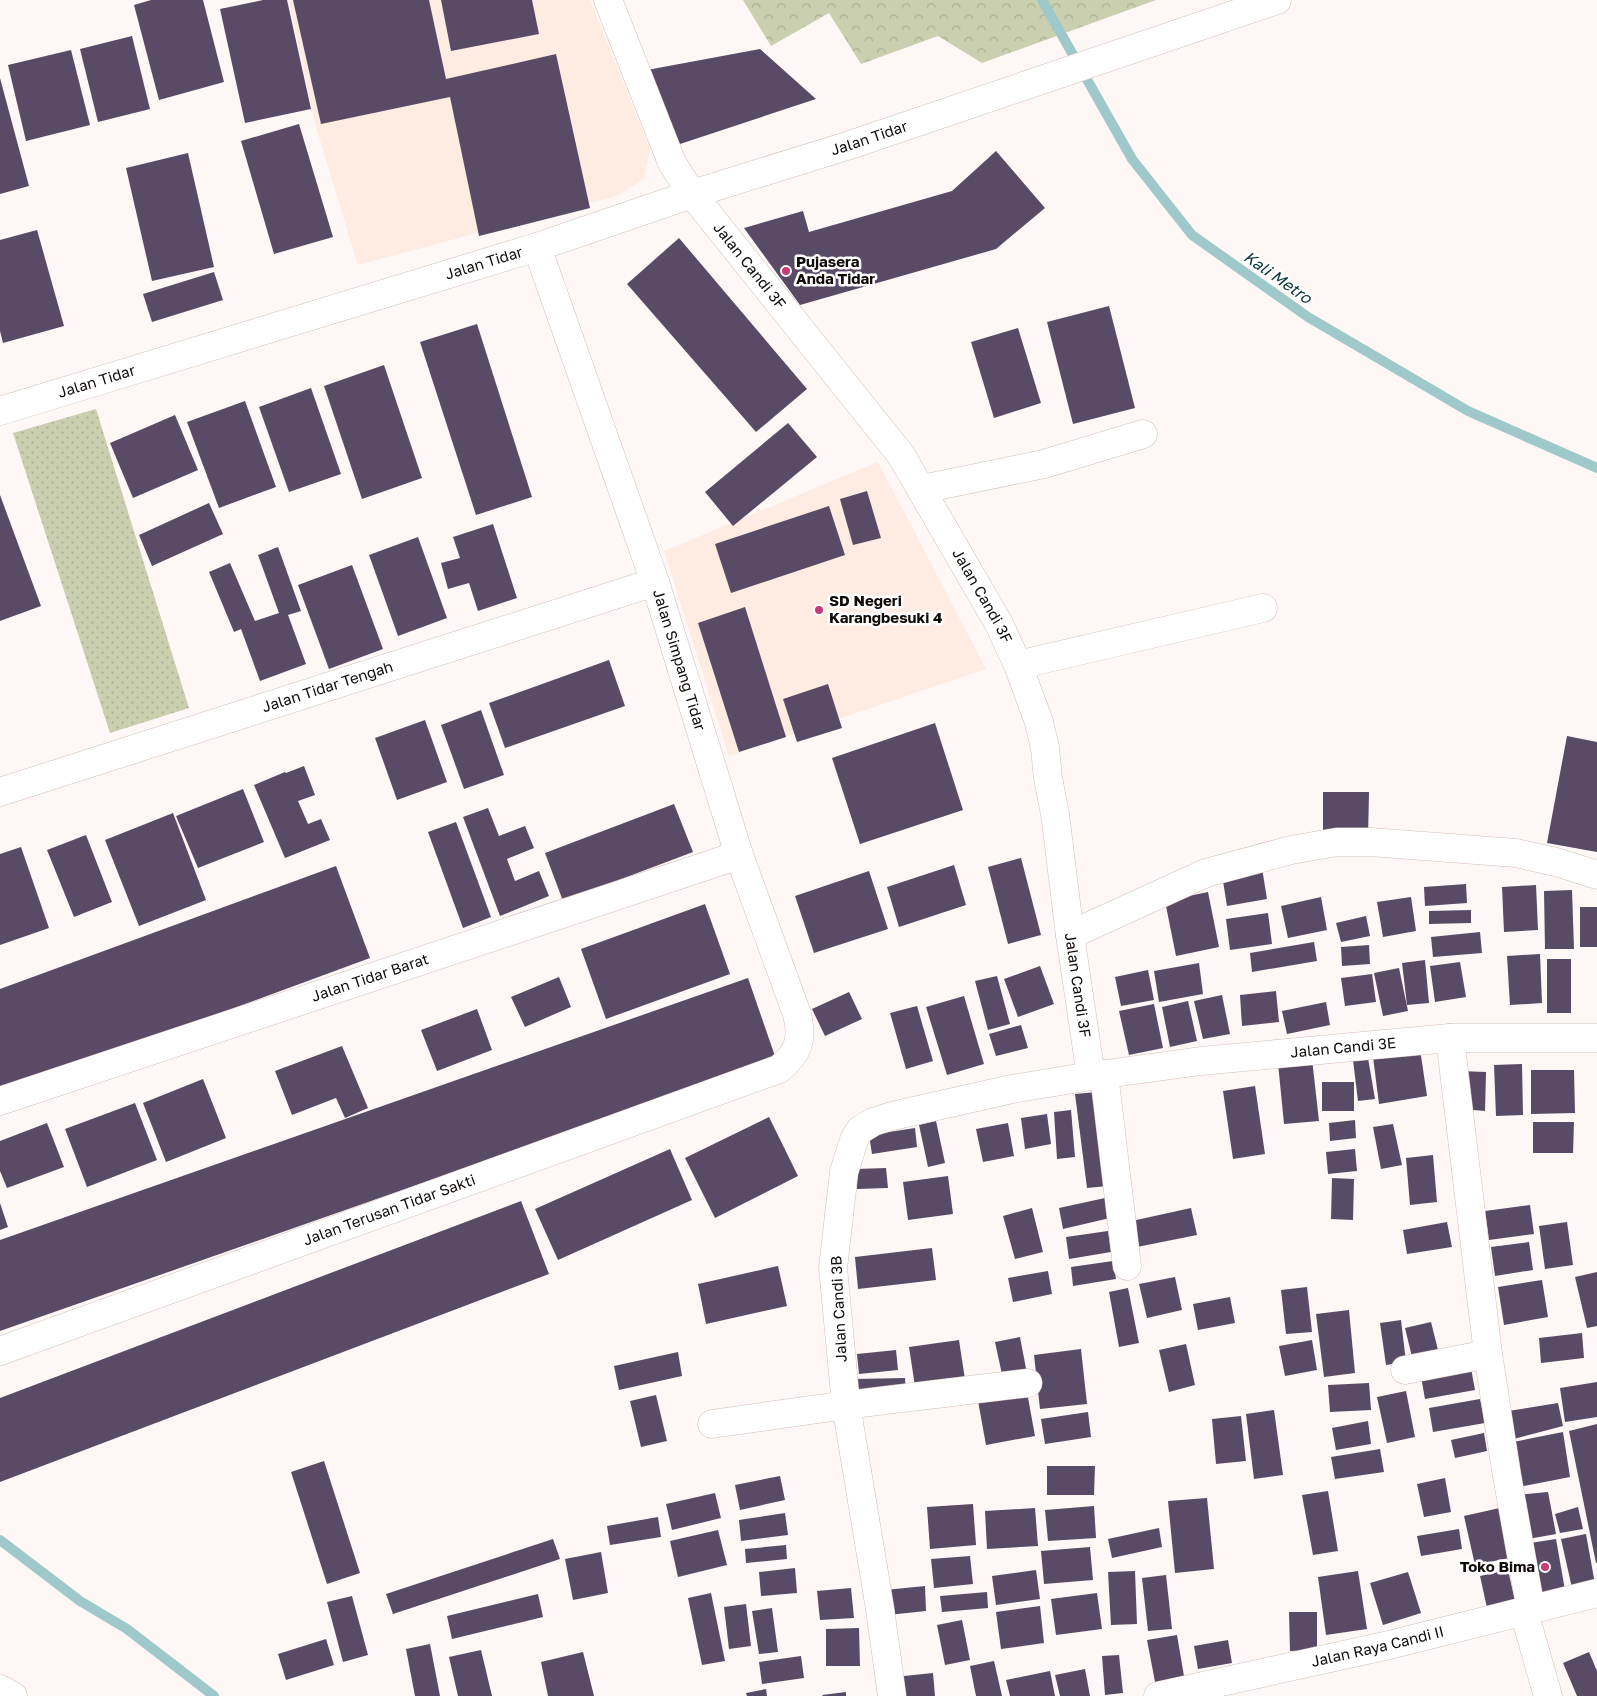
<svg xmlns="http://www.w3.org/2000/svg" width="1597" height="1696" viewBox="0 0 1597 1696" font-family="'Golos Text',sans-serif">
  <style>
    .education { fill: #feebe2 }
    .grass { fill: url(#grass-dots) }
    .forest { fill: url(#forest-crowns) }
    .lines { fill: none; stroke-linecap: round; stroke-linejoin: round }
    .stream { stroke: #9fc8ca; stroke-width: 10 }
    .building { fill: #594b65 }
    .minor-casing { stroke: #d1bfb9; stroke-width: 29 }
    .major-casing { stroke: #d1bfb9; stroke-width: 29 }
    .minor { stroke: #fff; stroke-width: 28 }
    .major { stroke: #fff; stroke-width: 28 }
    .poi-dot { fill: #c53c78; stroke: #fff; stroke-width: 2 }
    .labels { text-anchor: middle; stroke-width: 5; stroke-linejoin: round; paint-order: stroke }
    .street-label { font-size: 15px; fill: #100a08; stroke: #fff }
    .poi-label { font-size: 15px; font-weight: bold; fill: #100a08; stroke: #fff; text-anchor: start }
    .water-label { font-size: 16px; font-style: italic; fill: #0d3639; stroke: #fff }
  </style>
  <defs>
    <pattern id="grass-dots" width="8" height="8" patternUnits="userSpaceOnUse" patternTransform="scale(1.25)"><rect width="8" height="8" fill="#cacfb0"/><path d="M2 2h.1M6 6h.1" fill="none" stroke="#acb096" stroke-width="1.8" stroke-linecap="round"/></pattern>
    <pattern id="forest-crowns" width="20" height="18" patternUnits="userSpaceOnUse" patternTransform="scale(1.25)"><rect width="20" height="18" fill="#cacfb0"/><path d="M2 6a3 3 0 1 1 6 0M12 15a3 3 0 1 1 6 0" fill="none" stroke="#acb096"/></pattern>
  </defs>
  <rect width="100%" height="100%" fill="#fff7f5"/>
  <g class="education">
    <path d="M289 0H590L650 149 644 179 616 196 358 265 316 127Z"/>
    <path d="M878 462 986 669 729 756 664 551Z"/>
  </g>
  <path class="grass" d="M96 409 189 708 110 733 13 433Z"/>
  <path class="forest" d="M743 0H1156L982 63 938 36 861 64 829 13 771 46Z"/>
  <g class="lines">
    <g class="stream">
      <path d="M1042 0 1132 159 1192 235 1308 317 1468 411 1597 468"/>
      <path d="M0 1540 80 1601 127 1629 214 1696"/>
    </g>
  </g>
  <g class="building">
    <path d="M151 0H203L224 82 159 100 134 5Z"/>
    <path d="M263 0H287L311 109 245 123 220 9Z"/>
    <path d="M293 0H429L446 79 556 54 590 208 479 236 450 97 321 124Z"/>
    <path d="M441 0H532L539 34 451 51Z"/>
    <path d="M132 36 150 109 98 122 80 49Z"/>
    <path d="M760 49 816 99 677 145 647 70Z"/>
    <path d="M71 50 90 125 26 141 8 65Z"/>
    <path d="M0 78 29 186 0 194Z"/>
    <path d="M299 124 333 237 274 254 241 141Z"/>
    <path d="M996 151 1045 208 996 249 800 305 744 228 803 211 809 232 952 191Z"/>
    <path d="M188 153 214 267 152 281 126 168Z"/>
    <path d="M37 230 64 326 3 343 0 331V240Z"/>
    <path d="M679 238 807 389 756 432 627 284Z"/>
    <path d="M214 272 223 300 152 322 143 294Z"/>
    <path d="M1109 306 1135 408 1073 424 1047 322Z"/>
    <path d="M477 324 532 497 476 515 420 342Z"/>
    <path d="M1018 328 1041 403 994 418 971 342Z"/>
    <path d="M384 365 422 478 362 499 324 386Z"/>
    <path d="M311 388 341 474 289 492 259 407Z"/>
    <path d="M245 401 276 487 219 508 187 422Z"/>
    <path d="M175 415 198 470 133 498 110 443Z"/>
    <path d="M788 423 817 457 733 526 705 492Z"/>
    <path d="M867 491 881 538 853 545 840 499Z"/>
    <path d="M0 495 41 606 0 621Z"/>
    <path d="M209 503 223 534 152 566 139 535Z"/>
    <path d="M829 506 845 555 731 593 715 544Z"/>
    <path d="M493 524 517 598 478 611 469 583 448 589 441 563 460 558 453 537Z"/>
    <path d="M418 537 447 618 398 636 369 555Z"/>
    <path d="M278 547 301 611 288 615 306 664 260 681 241 629 234 632 209 572 230 563 255 621 279 613 258 555Z"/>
    <path d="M352 565 383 649 329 669 298 585Z"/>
    <path d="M745 607 786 737 739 752 698 623Z"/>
    <path d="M609 660 625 706 505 748 489 703Z"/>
    <path d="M828 684 842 728 797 742 783 699Z"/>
    <path d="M481 710 504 775 464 789 441 725Z"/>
    <path d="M425 720 447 782 397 800 375 738Z"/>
    <path d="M935 723 963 810 860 844 832 758Z"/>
    <path d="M1567 736 1597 742V852L1547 843Z"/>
    <path d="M304 766 315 795 298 801 308 824 321 819 330 840 285 858 254 785 285 772 286 773Z"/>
    <path d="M243 789 264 842 198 868 176 816Z"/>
    <path d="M1323 792H1369L1368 839 1323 840Z"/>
    <path d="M674 804 693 852 563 901 545 853Z"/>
    <path d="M488 808 499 836 525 826 534 848 507 859 515 881 539 871 549 896 500 916 463 817Z"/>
    <path d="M173 813 206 900 139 926 105 840Z"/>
    <path d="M456 822 491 917 463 928 428 832Z"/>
    <path d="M86 835 112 902 74 917 47 850Z"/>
    <path d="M21 847 49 928 0 945V854Z"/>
    <path d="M1021 858 1041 935 1008 944 988 867Z"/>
    <path d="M954 865 966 905 899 927 887 887Z"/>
    <path d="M336 866 370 958 0 1094V989Z"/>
    <path d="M1262 868 1267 899 1227 906 1222 875Z"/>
    <path d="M869 871 888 929 814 953 795 896Z"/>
    <path d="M1466 884 1467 903 1425 906 1424 887Z"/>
    <path d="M1536 885 1538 930 1504 932 1502 887Z"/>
    <path d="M1572 890 1574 949H1545L1544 891Z"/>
    <path d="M1208 892 1219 947 1176 956 1165 901Z"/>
    <path d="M1321 897 1327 930 1288 938 1281 906Z"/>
    <path d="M1411 897 1416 931 1383 937 1377 902Z"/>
    <path d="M705 904 730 974 606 1019 581 949Z"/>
    <rect x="1580" y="907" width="17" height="40"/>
    <path d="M1471 910V923L1429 924V911Z"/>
    <path d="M1268 913 1272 944 1230 950 1226 919Z"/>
    <path d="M1366 916 1370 936 1341 942 1336 923Z"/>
    <path d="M1480 932 1482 953 1433 957 1431 937Z"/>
    <path d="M1314 942 1317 961 1252 972 1250 953Z"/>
    <path d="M1369 945 1370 964 1342 966 1341 947Z"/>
    <path d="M1540 954 1542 1003 1510 1005 1507 956Z"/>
    <rect x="1547" y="959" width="24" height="54"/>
    <path d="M1425 960 1429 1003 1407 1005 1402 963Z"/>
    <path d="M1460 962 1466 997 1435 1002 1430 966Z"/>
    <path d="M1199 963 1203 994 1159 1002 1154 971Z"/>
    <path d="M1040 966 1054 1004 1018 1017 1004 979Z"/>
    <path d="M1399 968 1408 1011 1383 1016 1374 973Z"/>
    <path d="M1148 970 1154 1000 1121 1006 1115 977Z"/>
    <path d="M1372 974 1376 1002 1345 1006 1341 978Z"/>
    <path d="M997 976 1010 1024 988 1030 975 981Z"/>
    <path d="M559 977 571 1007 525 1027 511 997Z"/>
    <path d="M748 978 776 1059 0 1331V1240Z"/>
    <path d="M1276 991 1279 1022 1242 1026 1240 995Z"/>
    <path d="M849 992 862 1019 825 1036 812 1009Z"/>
    <path d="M1222 995 1230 1034 1203 1039 1194 1001Z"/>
    <path d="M964 996 984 1064 947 1075 926 1007Z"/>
    <path d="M1188 1001 1197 1041 1170 1047 1162 1007Z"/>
    <path d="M1326 1002 1330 1025 1287 1034 1282 1011Z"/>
    <path d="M1154 1004 1163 1048 1129 1055 1119 1011Z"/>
    <path d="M917 1006 933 1061 906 1069 890 1013Z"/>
    <path d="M477 1009 492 1050 437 1071 421 1030Z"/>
    <path d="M1021 1025 1028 1048 996 1056 989 1034Z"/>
    <path d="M342 1046 368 1108 345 1118 336 1098 292 1115 275 1071Z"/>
    <path d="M1420 1049 1427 1096 1379 1104 1373 1057Z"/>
    <path d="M1368 1058 1375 1099 1358 1101 1353 1060Z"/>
    <path d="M1312 1059 1319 1121 1284 1124 1278 1063Z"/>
    <path d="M1522 1064 1523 1115 1496 1116 1494 1065Z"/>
    <path d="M1531 1070H1574L1575 1113 1531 1114Z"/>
    <path d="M1460 1071 1486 1072 1485 1111 1461 1109Z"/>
    <path d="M203 1079 226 1138 166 1162 143 1103Z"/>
    <rect x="1322" y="1082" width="32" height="29"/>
    <path d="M1255 1086 1265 1154 1233 1159 1223 1091Z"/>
    <path d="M1097 1092 1108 1186 1087 1188 1075 1094Z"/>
    <path d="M135 1103 157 1160 87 1187 65 1129Z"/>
    <path d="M1071 1110 1075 1157 1057 1159 1054 1112Z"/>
    <path d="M1047 1114 1051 1144 1025 1149 1021 1118Z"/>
    <path d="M769 1117 798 1176 715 1218 685 1158Z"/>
    <path d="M1355 1120 1356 1138 1330 1141 1329 1123Z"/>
    <path d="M936 1121 945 1163 928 1167 919 1125Z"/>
    <path d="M1533 1122H1574L1573 1153H1533Z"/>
    <path d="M47 1123 64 1167 7 1188 0 1171V1141Z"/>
    <path d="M1008 1123 1014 1156 983 1162 976 1129Z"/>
    <path d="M1393 1124 1402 1165 1381 1169 1373 1127Z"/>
    <path d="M915 1128 917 1147 872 1154 869 1135Z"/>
    <path d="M670 1149 692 1200 558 1260 535 1209Z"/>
    <path d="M1355 1149 1357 1171 1328 1174 1326 1152Z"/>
    <path d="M1433 1155 1437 1202 1410 1205 1406 1158Z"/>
    <path d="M886 1168 888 1188 857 1189 856 1169Z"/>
    <path d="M948 1176 953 1214 908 1220 903 1182Z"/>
    <path d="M1332 1178 1354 1179 1353 1220 1331 1219Z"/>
    <path d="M1105 1198 1110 1218 1063 1229 1059 1208Z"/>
    <path d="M521 1201 549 1274 0 1482V1398Z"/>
    <path d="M0 1203 8 1227 0 1230Z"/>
    <path d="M1530 1205 1534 1234 1489 1240 1485 1211Z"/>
    <path d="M1032 1208 1043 1252 1015 1259 1003 1216Z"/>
    <path d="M1191 1208 1197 1235 1132 1248 1127 1222Z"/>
    <path d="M1447 1222 1452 1247 1407 1254 1403 1230Z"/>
    <path d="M1567 1222 1573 1265 1545 1269 1539 1226Z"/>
    <path d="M1108 1231 1111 1252 1069 1259 1066 1237Z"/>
    <path d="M1529 1242 1533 1270 1495 1276 1491 1247Z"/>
    <path d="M932 1248 936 1280 858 1289 855 1257Z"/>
    <path d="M1113 1261 1116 1279 1073 1286 1071 1267Z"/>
    <path d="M778 1266 787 1306 706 1324 698 1284Z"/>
    <path d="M1048 1271 1052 1294 1013 1302 1008 1278Z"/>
    <path d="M1597 1272V1326L1587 1328 1575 1277Z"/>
    <path d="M1175 1277 1182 1310 1147 1318 1139 1284Z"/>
    <path d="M1542 1280 1548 1317 1504 1325 1498 1287Z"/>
    <path d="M1307 1287 1312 1332 1286 1334 1281 1290Z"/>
    <path d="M1128 1288 1139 1343 1119 1347 1109 1292Z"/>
    <path d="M1230 1297 1235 1323 1198 1330 1193 1304Z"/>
    <path d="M1349 1310 1355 1373 1324 1377 1316 1314Z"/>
    <path d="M1401 1320 1406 1362 1386 1365 1380 1323Z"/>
    <path d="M1431 1322 1440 1358 1414 1365 1405 1328Z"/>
    <path d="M1582 1333 1584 1358 1541 1363 1539 1338Z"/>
    <path d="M1020 1337 1027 1374 1003 1379 995 1342Z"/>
    <path d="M959 1340 966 1386 916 1393 909 1347Z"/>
    <path d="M1312 1340 1317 1370 1285 1376 1279 1346Z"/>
    <path d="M1186 1344 1195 1385 1169 1392 1159 1350Z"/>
    <path d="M1081 1349 1087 1404 1040 1409 1034 1355Z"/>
    <path d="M896 1350 898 1370 859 1374 857 1354Z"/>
    <path d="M678 1352 682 1376 619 1390 614 1366Z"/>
    <path d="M1470 1363 1475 1390 1425 1399 1420 1371Z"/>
    <path d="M905 1378 906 1396 855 1401 854 1379Z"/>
    <path d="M1597 1382V1417L1565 1422 1560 1388Z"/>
    <path d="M1369 1383 1371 1410 1330 1412 1328 1385Z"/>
    <path d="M1406 1391 1415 1437 1387 1443 1377 1397Z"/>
    <path d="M1027 1392 1035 1436 986 1445 978 1401Z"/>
    <path d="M656 1395 667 1441 641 1447 630 1401Z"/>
    <path d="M1480 1399 1485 1423 1433 1432 1429 1408Z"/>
    <path d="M1558 1403 1563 1426 1510 1440 1502 1412Z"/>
    <path d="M1274 1410 1283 1475 1254 1479 1246 1414Z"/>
    <path d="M1088 1412 1091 1437 1045 1444 1041 1419Z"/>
    <path d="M1241 1416 1246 1461 1216 1464 1212 1419Z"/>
    <path d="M1368 1421 1371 1444 1336 1450 1332 1428Z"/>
    <path d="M1597 1424V1563H1596L1569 1431Z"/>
    <path d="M1563 1432 1570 1477 1513 1488 1508 1443Z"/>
    <path d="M1484 1433 1487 1451 1455 1458 1451 1440Z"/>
    <path d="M1380 1449 1384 1472 1335 1479 1331 1457Z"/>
    <path d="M324 1461 360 1573 327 1584 291 1472Z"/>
    <path d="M1047 1466H1095L1094 1495H1047Z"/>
    <path d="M780 1476 785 1500 740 1510 735 1485Z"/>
    <path d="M1445 1478 1451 1512 1424 1517 1417 1484Z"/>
    <path d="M1328 1491 1338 1551 1313 1555 1302 1495Z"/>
    <path d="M1548 1492 1556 1534 1522 1540 1515 1495Z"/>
    <path d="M715 1493 721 1518 672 1530 666 1504Z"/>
    <path d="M1207 1498 1214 1569 1175 1573 1168 1501Z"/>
    <path d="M973 1504 976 1545 930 1549 927 1507Z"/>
    <path d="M1094 1506 1096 1538 1048 1541 1045 1510Z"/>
    <path d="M1504 1507 1514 1557 1475 1565 1464 1516Z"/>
    <path d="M1578 1507 1583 1529 1560 1533 1555 1514Z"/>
    <path d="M1035 1508 1038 1546 987 1549 985 1511Z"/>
    <path d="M785 1513 788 1535 741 1541 739 1520Z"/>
    <path d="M658 1517 661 1537 610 1545 607 1526Z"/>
    <path d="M1159 1528 1162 1547 1112 1558 1108 1539Z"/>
    <path d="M1459 1529 1462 1549 1421 1556 1417 1536Z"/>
    <path d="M718 1530 727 1565 678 1577 670 1541Z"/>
    <path d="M1586 1534 1595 1584 1572 1588 1561 1539Z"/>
    <path d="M553 1539 560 1559 393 1614 386 1594Z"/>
    <path d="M1556 1539 1565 1590 1534 1597 1524 1544Z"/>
    <path d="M786 1545 787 1559 746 1563 745 1549Z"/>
    <path d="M1090 1547 1093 1580 1044 1584 1041 1551Z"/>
    <path d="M601 1552 608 1593 573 1600 565 1559Z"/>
    <path d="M970 1556 973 1584 934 1588 931 1559Z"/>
    <path d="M795 1568 797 1593 761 1596 759 1572Z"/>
    <path d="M1036 1570 1040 1599 996 1605 992 1576Z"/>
    <path d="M1508 1570 1517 1610 1489 1617 1480 1576Z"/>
    <path d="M1135 1571 1137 1624 1111 1625 1108 1572Z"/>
    <path d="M1358 1571 1367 1629 1326 1635 1318 1577Z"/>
    <path d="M1408 1572 1421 1613 1383 1625 1370 1583Z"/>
    <path d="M1166 1575 1172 1629 1148 1631 1142 1578Z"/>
    <path d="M925 1586 926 1611 888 1615 885 1590Z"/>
    <path d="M851 1588 854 1618 820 1620 817 1591Z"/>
    <path d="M987 1592 988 1608 942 1612 940 1596Z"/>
    <path d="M711 1593 725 1661 702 1665 688 1598Z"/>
    <path d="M1097 1593 1102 1629 1056 1635 1051 1599Z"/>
    <path d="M538 1594 543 1617 452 1639 447 1616Z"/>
    <path d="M352 1596 368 1655 343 1662 327 1602Z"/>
    <path d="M746 1604 751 1646 729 1649 724 1607Z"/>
    <path d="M1040 1606 1044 1643 1001 1649 996 1612Z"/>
    <path d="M772 1608 778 1652 759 1654 752 1611Z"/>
    <path d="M1289 1612H1317V1650L1290 1651Z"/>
    <path d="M962 1620 970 1660 945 1665 937 1625Z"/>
    <path d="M859 1628 860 1666H826V1629Z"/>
    <path d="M1177 1635 1185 1682 1156 1687 1147 1640Z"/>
    <path d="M326 1639 334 1665 286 1680 278 1654Z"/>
    <path d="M1228 1640 1232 1663 1198 1669 1194 1646Z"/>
    <path d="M430 1644 440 1696H415L406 1649Z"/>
    <path d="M481 1650 492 1696H458L449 1657Z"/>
    <path d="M583 1652 594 1696H548L541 1662Z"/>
    <path d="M1589 1652 1597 1671V1696H1577L1563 1663Z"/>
    <path d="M1119 1655 1123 1693 1105 1695 1102 1656Z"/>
    <path d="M801 1656 804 1678 762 1684 759 1662Z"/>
    <path d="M994 1661 1002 1696H976L970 1666Z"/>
    <path d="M1085 1669 1090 1696H1060L1055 1675Z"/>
    <path d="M1050 1671 1055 1696H1010L1006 1680Z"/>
    <path d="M933 1673 935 1696H896L894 1677Z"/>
    <path d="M766 1689 767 1696H747L746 1693Z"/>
    <path d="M846 1692V1696H823L822 1695Z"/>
  </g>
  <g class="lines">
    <g class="minor-casing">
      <g id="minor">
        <path id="s1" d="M608 0 672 163 692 194 901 455 999 624 1018 665 1039 722 1045 748 1048 778 1055 814 1070 935 1091 1076"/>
        <path d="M922 489 1044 464 1143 434"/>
        <path d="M1018 665 1263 608"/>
        <path id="s2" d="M0 792 655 582"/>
        <path d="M1070 935 1206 873 1291 850 1337 842H1370L1516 853 1556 862 1597 875"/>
        <path d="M1450 1038 1488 1354 1507 1476 1531 1610"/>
        <path d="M1104 1074 1127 1266"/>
        <path id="s3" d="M0 1101 739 855"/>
        <path id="s4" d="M0 1351 779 1069C799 1053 803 1039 797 1014L739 855 655 582 537 247"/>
        <path d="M1405 1370 1488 1354"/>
        <path d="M712 1424 846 1405 1028 1383"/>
        <path d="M1524 1612 1548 1696"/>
        <path d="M0 1689 13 1696"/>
        <path id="s5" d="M892 1696 880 1609 846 1405 833 1268 844 1172 854 1140 860 1130 873 1122 892 1116 1012 1089 1091 1076 1201 1061 1450 1038H1597"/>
        <path id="s6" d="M1158 1696 1389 1645 1597 1593"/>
      </g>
    </g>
    <g class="major-casing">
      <g id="major">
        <path id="s7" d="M0 411 537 247 692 194 850 145 1277 0"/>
      </g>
    </g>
    <use href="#minor" class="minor"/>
    <use href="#major" class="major"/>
  </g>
  <g class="poi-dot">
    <circle cx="786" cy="271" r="5"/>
    <circle cx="819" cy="610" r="5"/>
    <circle cx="1545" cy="1567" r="5"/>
  </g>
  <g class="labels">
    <g class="street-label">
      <text dy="5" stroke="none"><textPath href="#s7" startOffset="911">Jalan Tidar</textPath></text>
      <text dy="5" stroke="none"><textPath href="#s7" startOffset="506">Jalan Tidar</textPath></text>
      <text dy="5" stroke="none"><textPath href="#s1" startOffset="304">Jalan Candi 3F</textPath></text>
      <text dy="5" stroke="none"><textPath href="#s7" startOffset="101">Jalan Tidar</textPath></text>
      <text dy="5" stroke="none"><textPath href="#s1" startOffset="709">Jalan Candi 3F</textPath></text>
      <text transform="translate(679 660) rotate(73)" y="5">Jalan Simpang Tidar</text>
      <text dy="5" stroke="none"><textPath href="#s2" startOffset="344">Jalan Tidar Tengah</textPath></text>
      <text dy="5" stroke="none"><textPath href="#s3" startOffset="390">Jalan Tidar Barat</textPath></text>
      <text dy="5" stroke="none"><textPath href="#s1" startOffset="1114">Jalan Candi 3F</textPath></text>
      <text dy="5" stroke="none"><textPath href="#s5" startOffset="1066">Jalan Candi 3E</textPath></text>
      <text dy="5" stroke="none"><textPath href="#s4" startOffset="414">Jalan Terusan Tidar Sakti</textPath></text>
      <text transform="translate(839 1309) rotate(-93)" y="5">Jalan Candi 3B</text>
      <text dy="5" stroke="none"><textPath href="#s6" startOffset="225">Jalan Raya Candi II</textPath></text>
    </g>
    <g class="poi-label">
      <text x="796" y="267">Pujasera<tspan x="796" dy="17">Anda Tidar</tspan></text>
      <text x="829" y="606">SD Negeri<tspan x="829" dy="17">Karangbesuki 4</tspan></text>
      <text x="1535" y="1572" text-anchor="end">Toko Bima</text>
    </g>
    <g class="water-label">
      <text transform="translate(1278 277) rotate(35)" y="6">Kali Metro</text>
    </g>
  </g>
</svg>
